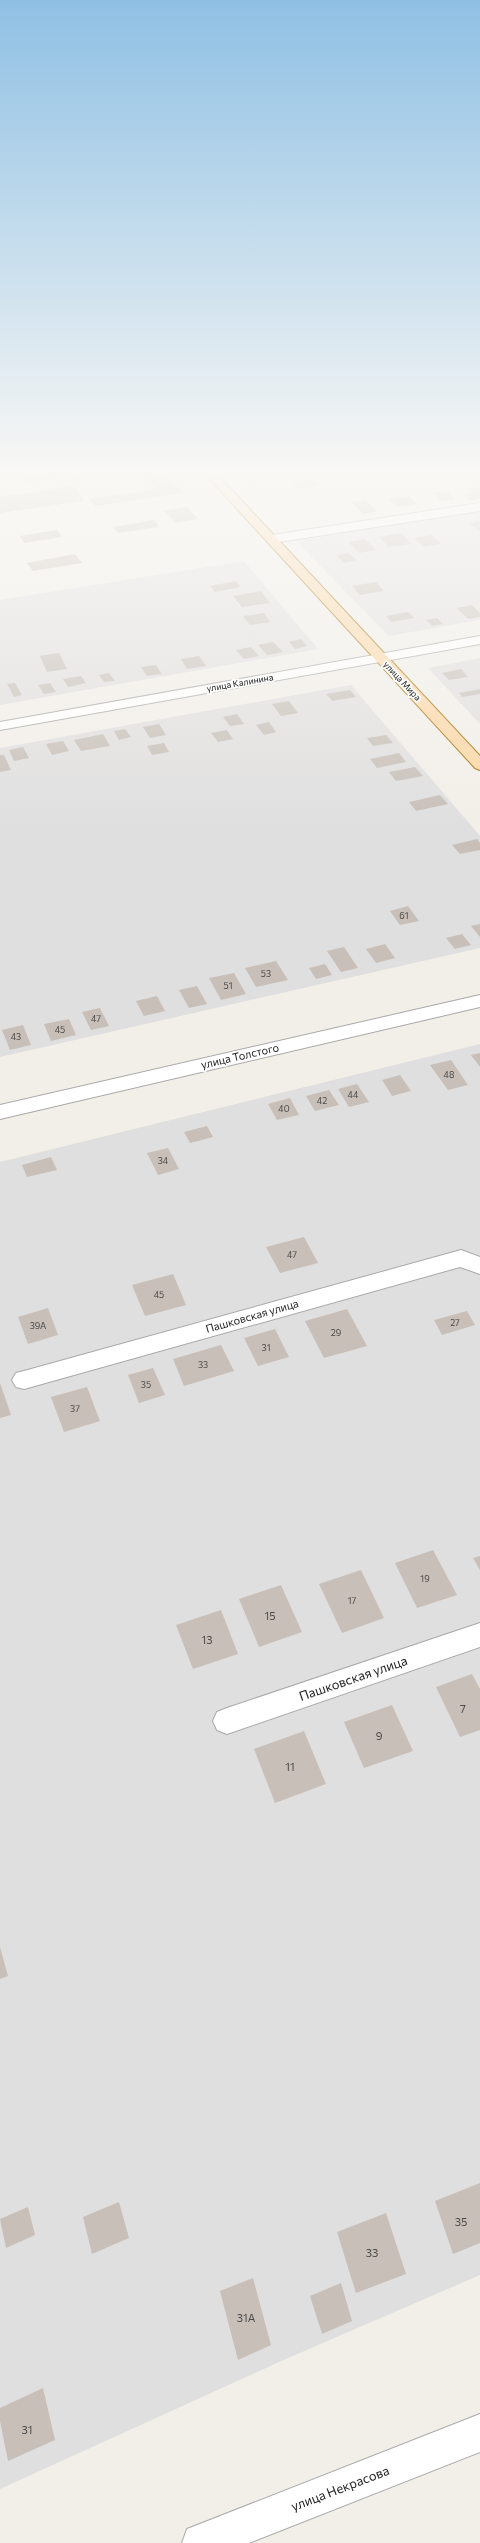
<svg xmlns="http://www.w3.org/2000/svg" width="480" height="2543" viewBox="0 0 480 2543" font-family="Commissioner,sans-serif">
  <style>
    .residential { fill: #e0dfdf }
    .building { fill: #c7bfb8 }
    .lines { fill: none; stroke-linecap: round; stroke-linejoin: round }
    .minor-casing { stroke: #a9a9a9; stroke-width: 2 }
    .major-casing { stroke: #a06b00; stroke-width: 2 }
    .minor { fill: #fff; fill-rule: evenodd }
    .major { fill: #fcd6a4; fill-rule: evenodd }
    .labels { text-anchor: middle; stroke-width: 3.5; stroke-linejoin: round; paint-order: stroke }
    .far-street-label { font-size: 9px; fill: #222; stroke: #fff }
    .number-label { font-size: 9px; fill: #4b4948 }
    .street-label { font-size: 11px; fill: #222; stroke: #fff }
    .near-number-label { font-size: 11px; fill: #4b4948 }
    .near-street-label { font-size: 13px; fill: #222; stroke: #fff }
  </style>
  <rect width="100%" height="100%" fill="#f2efe9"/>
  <g class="residential">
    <path d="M480 511V620L389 636 296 541Z"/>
    <path d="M244 561 318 649 0 705V600Z"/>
    <path d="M480 658V724L428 668Z"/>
    <path d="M351 685 480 836V948L0 1057V748Z"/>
    <path d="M480 1044V2275L279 2362 0 2489V1162Z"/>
  </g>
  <g class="building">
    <path d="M30 473H61L63 477 27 482 21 474Z"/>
    <path d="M143 473H166L183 493 95 506 89 499 156 489Z"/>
    <path d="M80 475 83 479 74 481 70 476Z"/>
    <path d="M313 478 320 485 298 489 291 482Z"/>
    <path d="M74 486 84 501 0 513V497Z"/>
    <path d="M480 487V499L470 501 462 494 473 492 469 489Z"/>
    <path d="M446 491 455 499 440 501 431 493Z"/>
    <path d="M409 496 417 504 397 507 389 499Z"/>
    <path d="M365 500 377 511 363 514 351 502Z"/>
    <path d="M187 507 198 519 176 523 164 511Z"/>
    <path d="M154 520 159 527 118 533 113 527Z"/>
    <path d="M480 521V531L468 523Z"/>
    <path d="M57 530 62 537 24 543 20 536Z"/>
    <path d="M401 533 412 544 389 547 379 537Z"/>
    <path d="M431 535 441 544 424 547 414 538Z"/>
    <path d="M365 539 376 550 359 553 348 542Z"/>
    <path d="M349 553 357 561 344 563 336 555Z"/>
    <path d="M75 554 82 563 33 571 27 563Z"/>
    <path d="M236 581 241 587 215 592 210 586Z"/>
    <path d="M376 582 384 591 360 595 352 586Z"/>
    <path d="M261 591 270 603 242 607 233 596Z"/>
    <path d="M472 605 480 613V617L468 619 457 608Z"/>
    <path d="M408 612 414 618 391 622 386 616Z"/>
    <path d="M264 613 270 622 250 625 243 616Z"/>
    <path d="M437 618 443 624 432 626 426 620Z"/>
    <path d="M301 639 307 646 295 649 289 642Z"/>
    <path d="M273 642 283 652 267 655 258 645Z"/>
    <path d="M251 647 259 656 244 659 236 650Z"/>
    <path d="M59 653 67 669 47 672 40 656Z"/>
    <path d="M199 656 206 666 187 669 181 659Z"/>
    <path d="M156 665 162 674 147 676 141 667Z"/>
    <path d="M461 669 468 677 449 680 442 673Z"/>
    <path d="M109 673 115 681 104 682 99 675Z"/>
    <path d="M81 676 86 683 68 687 63 679Z"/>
    <path d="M15 683 22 695 14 697 7 684Z"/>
    <path d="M50 683 56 692 44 694 38 685Z"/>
    <path d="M480 689V694L462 697 459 693Z"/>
    <path d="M350 690 356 697 332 701 326 694Z"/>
    <path d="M289 701 298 713 281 716 272 704Z"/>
    <path d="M237 714 244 724 230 726 223 717Z"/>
    <path d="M269 722 276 732 264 735 256 725Z"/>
    <path d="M159 724 166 735 150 738 143 727Z"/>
    <path d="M125 729 131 737 119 740 114 731Z"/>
    <path d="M227 730 233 739 218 742 211 733Z"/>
    <path d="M103 734 110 746 81 751 74 740Z"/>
    <path d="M386 735 393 743 373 746 367 738Z"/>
    <path d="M63 741 69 751 52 755 46 744Z"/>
    <path d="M164 743 169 752 152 755 147 746Z"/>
    <path d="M23 747 29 758 14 761 9 750Z"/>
    <path d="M399 753 406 762 377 768 370 759Z"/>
    <path d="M0 755H4L11 770 0 772Z"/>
    <path d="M415 767 423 776 396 781 389 772Z"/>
    <path d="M440 795 448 804 416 811 409 802Z"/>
    <path d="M477 839 480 843V850L460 854 452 845Z"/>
    <path d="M408 906 419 921 400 925 390 911Z"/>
    <path d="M480 924V937L471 926Z"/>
    <path d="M462 934 471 945 455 949 446 938Z"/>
    <path d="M385 944 395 958 376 963 366 949Z"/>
    <path d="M344 947 358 968 341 972 327 951Z"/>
    <path d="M276 961 288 980 256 987 245 968Z"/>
    <path d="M325 964 332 975 316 979 309 968Z"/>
    <path d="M234 973 246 994 221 1000 209 978Z"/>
    <path d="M197 986 207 1004 189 1008 179 990Z"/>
    <path d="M157 996 165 1011 144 1016 136 1001Z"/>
    <path d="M100 1008 109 1026 91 1030 82 1012Z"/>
    <path d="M69 1019 76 1035 51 1041 44 1024Z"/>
    <path d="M23 1025 31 1045 10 1050 2 1030Z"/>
    <path d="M480 1053V1067L471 1055Z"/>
    <path d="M451 1060 468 1085 448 1090 430 1065Z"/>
    <path d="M400 1075 411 1091 392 1096 382 1080Z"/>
    <path d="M357 1084 369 1102 349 1107 338 1089Z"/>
    <path d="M329 1090 339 1105 315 1111 306 1096Z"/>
    <path d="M290 1098 299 1115 277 1120 268 1104Z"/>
    <path d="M207 1126 213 1137 190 1143 184 1132Z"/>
    <path d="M168 1148 179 1169 158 1175 147 1153Z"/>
    <path d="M51 1157 57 1170 27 1177 22 1165Z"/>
    <path d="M304 1237 318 1263 280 1273 266 1247Z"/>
    <path d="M173 1274 186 1305 145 1316 132 1285Z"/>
    <path d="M48 1308 58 1335 28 1344 18 1317Z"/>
    <path d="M347 1309 367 1346 324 1358 305 1321Z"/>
    <path d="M467 1311 475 1325 442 1335 434 1320Z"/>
    <path d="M275 1329 289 1357 258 1366 244 1338Z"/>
    <path d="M221 1345 234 1371 184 1386 173 1359Z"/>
    <path d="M153 1368 165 1395 139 1403 128 1375Z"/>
    <path d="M0 1383 11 1415 0 1418Z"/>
    <path d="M87 1387 100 1421 64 1432 51 1397Z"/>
    <path d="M433 1550 457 1595 417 1608 395 1563Z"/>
    <path d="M480 1556V1570L473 1558Z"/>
    <path d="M361 1570 384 1618 342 1633 319 1584Z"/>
    <path d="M281 1585 302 1632 259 1647 239 1599Z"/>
    <path d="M221 1610 238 1654 193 1669 176 1625Z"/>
    <path d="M472 1674 480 1689V1730L460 1737 436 1687Z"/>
    <path d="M392 1705 413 1751 364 1768 344 1722Z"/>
    <path d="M304 1731 326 1784 275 1803 254 1749Z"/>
    <path d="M0 1947 8 1976 0 1979Z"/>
    <path d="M480 2183V2243L453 2254 435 2201Z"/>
    <path d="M119 2202 129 2238 92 2254 83 2217Z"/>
    <path d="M28 2207 35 2235 6 2248 0 2219Z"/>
    <path d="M386 2213 406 2274 356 2293 337 2232Z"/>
    <path d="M253 2278 271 2345 238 2360 220 2291Z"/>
    <path d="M341 2283 352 2321 322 2334 310 2296Z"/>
    <path d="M43 2388 55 2440 8 2461 0 2421V2408Z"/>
  </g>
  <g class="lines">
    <g class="minor-casing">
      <g id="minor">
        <path d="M480 503V511L272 543 266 539 272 535Z"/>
        <path d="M480 636V644L0 730V722Z"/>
        <path d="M480 995V1007L0 1119V1105Z"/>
        <path d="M461 1250 480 1257V1274L460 1267 24 1389 16 1387 12 1380 16 1373 24 1371Z"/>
        <path d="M480 1623V1647L227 1734 217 1730 213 1721 217 1712 227 1708Z"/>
        <path d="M480 2414V2452L249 2543H182L187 2529Z"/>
      </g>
    </g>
    <g class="major-casing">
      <path id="major" d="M204 473H216L480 756V770L475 768Z"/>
    </g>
    <use href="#minor" class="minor"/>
    <use href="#major" class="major"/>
  </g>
  <linearGradient id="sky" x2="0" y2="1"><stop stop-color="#8fc0e4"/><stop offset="0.57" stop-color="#f9f8f5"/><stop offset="1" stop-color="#f9f8f5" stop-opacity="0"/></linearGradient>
  <rect width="480" height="829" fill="url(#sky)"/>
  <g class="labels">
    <g class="far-street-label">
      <text transform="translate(402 681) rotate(47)" y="3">улица Мира</text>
      <text transform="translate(240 683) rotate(-10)" y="3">улица Калинина</text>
    </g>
    <g class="number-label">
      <text x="404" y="919">61</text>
      <text x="266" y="977">53</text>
      <text x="228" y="989">51</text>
      <text x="96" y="1022">47</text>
      <text x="60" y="1033">45</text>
      <text x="16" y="1040">43</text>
      <text x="449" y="1078">48</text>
      <text x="353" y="1098">44</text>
      <text x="322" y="1104">42</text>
      <text x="284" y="1112">40</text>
      <text x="163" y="1164">34</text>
      <text x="292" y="1258">47</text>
      <text x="159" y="1298">45</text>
      <text x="455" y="1326">27</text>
      <text x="38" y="1329">39А</text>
      <text x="336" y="1336">29</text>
      <text x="266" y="1351">31</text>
      <text x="203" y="1368">33</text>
      <text x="146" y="1388">35</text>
      <text x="75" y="1412">37</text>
      <text x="425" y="1582">19</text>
      <text x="352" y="1604">17</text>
    </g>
    <g class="street-label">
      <text transform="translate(240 1056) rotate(-13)" y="4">улица Толстого</text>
      <text transform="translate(252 1316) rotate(-16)" y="4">Пашковская улица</text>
    </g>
    <g class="near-number-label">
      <text x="270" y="1620">15</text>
      <text x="207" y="1644">13</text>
      <text x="463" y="1713">7</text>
      <text x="379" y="1740">9</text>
      <text x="290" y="1771">11</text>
      <text x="461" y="2226">35</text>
      <text x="372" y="2257">33</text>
      <text x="246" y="2322">31А</text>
      <text x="27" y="2434">31</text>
    </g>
    <g class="near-street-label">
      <text transform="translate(353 1678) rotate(-19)" y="5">Пашковская улица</text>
      <text transform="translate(340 2488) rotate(-21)" y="5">улица Некрасова</text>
    </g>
  </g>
</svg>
